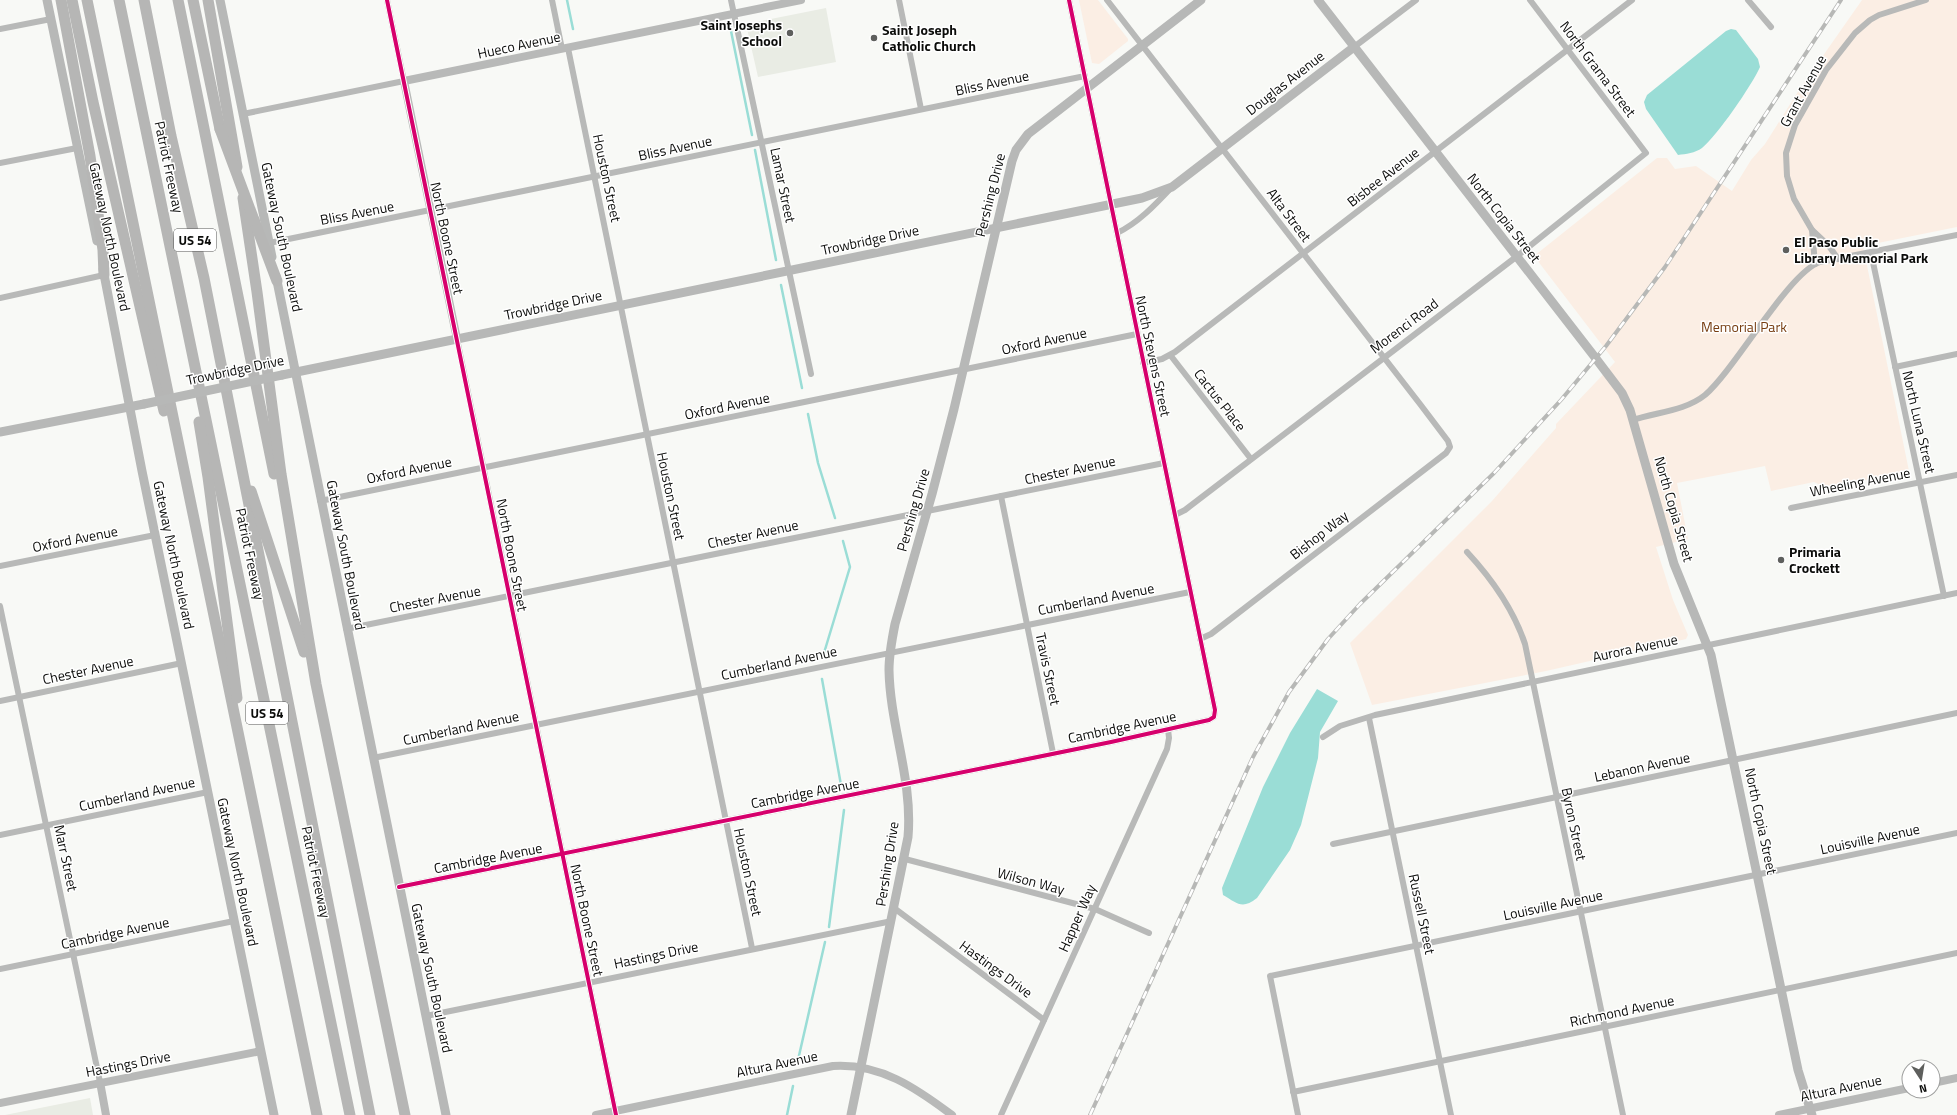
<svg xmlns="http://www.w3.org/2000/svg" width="1957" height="1115" viewBox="0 0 1957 1115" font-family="'Titillium Web',sans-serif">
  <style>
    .built { fill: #e9ece4 }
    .green { fill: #fbeee4 }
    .water { fill: #9addd6 }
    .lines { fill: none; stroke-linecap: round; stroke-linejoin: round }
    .stream { stroke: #9addd6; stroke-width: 2.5 }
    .minor { stroke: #b8b9b8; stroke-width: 6 }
    .tertiary { stroke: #b8b9b8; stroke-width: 8 }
    .secondary { stroke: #b7b8b7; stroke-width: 9 }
    .motorway { stroke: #b6b6b5; stroke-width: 11 }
    .rail-casing { stroke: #b7b8b6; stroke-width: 4 }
    .rail { stroke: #fff; stroke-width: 2.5; stroke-dasharray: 8; stroke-linecap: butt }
    .secondary-bridge { stroke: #b7b8b7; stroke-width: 9 }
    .motorway-bridge { stroke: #b6b6b5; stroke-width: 11 }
    .cycleway-casing { stroke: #fff; stroke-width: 6 }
    .cycleway { stroke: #d6006c; stroke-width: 4 }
    .poi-dot { fill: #5e5f5d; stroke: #fff; stroke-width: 1.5 }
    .labels { text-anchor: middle; stroke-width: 3; stroke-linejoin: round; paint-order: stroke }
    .shield { fill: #fff; stroke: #545554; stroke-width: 1 }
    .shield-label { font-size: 13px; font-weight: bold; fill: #0b0c0a }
    .poi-label { font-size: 14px; font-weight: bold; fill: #0b0c0a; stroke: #fff; text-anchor: start }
    .street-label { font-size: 14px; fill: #0b0c0a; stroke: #fff }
    .park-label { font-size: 14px; fill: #763c10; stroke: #fff }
  </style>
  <rect width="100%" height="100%" fill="#f8f9f6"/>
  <g class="built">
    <path d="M826 8 836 62 758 77 746 24Z"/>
    <path d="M90 1098 93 1115H5Z"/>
  </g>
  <g class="green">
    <path d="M1079 0H1098L1128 39V41L1099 64 1092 63Z"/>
    <path d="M1862 0H1957V227L1863 246 1909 471 1827 488 1814 482 1771 491 1765 466 1677 483 1688 539 1656 547 1673 600 1688 635 1686 639 1546 671 1372 705 1350 643 1492 501 1556 428V424L1615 362 1534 256 1657 158H1667L1675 169 1696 166 1732 191 1751 160 1765 144 1799 90Z"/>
  </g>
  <g class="water">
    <path d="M1731 29 1736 30 1758 59 1760 67C1752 85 1717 136 1702 148 1695 153 1686 154 1678 155L1646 109 1644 102 1647 95 1726 31Z"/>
    <path d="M1317 689 1338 701 1320 732 1318 758 1301 825 1290 850 1257 898C1242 910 1237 903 1223 895L1222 888 1263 787 1290 733Z"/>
  </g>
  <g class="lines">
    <g class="stream">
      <path d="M567 0 573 29"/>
      <path d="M730 26 752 135"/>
      <path d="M755 150 776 260"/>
      <path d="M781 285 802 388"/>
      <path d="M808 414 818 463 835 518"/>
      <path d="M824 653 850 567 843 541"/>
      <path d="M822 679 841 785"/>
      <path d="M829 927 844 810"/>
      <path d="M798 1060 825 942"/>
      <path d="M787 1115 793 1086"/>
    </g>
    <g class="minor">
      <path d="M552 0 562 49"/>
      <path d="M731 0 811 374"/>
      <path d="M899 0 921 109"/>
      <path d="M1107 0 1420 404 1448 441 1450 447 1446 453 1211 634 1200 639"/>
      <path d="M1748 0 1771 27"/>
      <path d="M0 29 51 19"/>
      <path d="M1354 47 1416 0"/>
      <path d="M568 48 752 948"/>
      <path d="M243 114 404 81 387 0"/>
      <path d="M0 163 77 148"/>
      <path d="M1812 230 1829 246 1838 259"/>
      <path d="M1117 233C1138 223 1155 205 1171 188"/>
      <path d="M269 243 1085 76"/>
      <path d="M1871 253 1944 596"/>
      <path d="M1815 264 1812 230 1794 199 1787 176 1786 153 1795 125 1826 70 1855 33 1870 20 1879 15 1926 0"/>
      <path d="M0 298 104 275"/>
      <path d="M457 339 616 1115"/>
      <path d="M1171 356 1251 459"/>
      <path d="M1143 363 1162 359 1175 352 1632 0"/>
      <path d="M1895 367 1957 354"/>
      <path d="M1633 420C1657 412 1685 411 1705 395 1736 368 1789 272 1820 262L1957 235"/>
      <path d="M1001 496 1053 753"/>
      <path d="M320 501 1137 334"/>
      <path d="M1791 508 1957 475"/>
      <path d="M1175 515 1185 510 1516 257 1646 153 1530 0"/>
      <path d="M1467 552C1492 579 1513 608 1525 644L1623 1115"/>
      <path d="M0 566 155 535"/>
      <path d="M0 606 100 1082"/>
      <path d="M346 629 1164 463"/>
      <path d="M0 701 182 663"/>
      <path d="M1369 718 1451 1115"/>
      <path d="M1323 737 1340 726 1375 715 1957 593"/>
      <path d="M373 758 1190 592"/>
      <path d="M0 835 208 792"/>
      <path d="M1333 844 1957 713"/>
      <path d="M905 859 1095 909 1149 933"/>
      <path d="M399 887 1111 742 1209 720 1214 717 1215 710 1069 0"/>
      <path d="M894 908 1044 1020"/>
      <path d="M0 969 234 921"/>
      <path d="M426 1016 892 921"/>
      <path d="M1293 1092 1957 953"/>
      <path d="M1001 1115 1167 749 1169 738 1168 729"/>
      <path d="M1298 1115 1270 976 1957 833"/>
    </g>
    <g class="tertiary">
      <path d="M457 339 404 81 801 0"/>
      <path d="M100 1082 106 1115"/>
      <path d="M1933 1083 1957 1078"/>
      <path d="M0 1103 261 1051"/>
      <path d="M596 1115 833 1066C880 1063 916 1088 952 1115"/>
      <path d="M1779 1115 1909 1088"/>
    </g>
    <g class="secondary">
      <path d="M47 0 97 241"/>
      <path d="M220 0 272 257"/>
      <path d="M1318 0 1594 356 1622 393 1630 410 1674 564 1711 655 1798 1070 1812 1115"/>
      <path d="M103 269 142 471 274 1115"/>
      <path d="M276 276 446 1115"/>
      <path d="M282 375 1142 198 1172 187 1354 47"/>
      <path d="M0 432 144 404"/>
      <path d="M851 1115 908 837C913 780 890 726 889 670 889 654 892 639 895 624L932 494 954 409 1012 161 1016 150 1028 134 1201 0"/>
    </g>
    <g class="motorway">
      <path d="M61 0 90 156 103 250 104 275"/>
      <path d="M72 0 93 102 164 411"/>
      <path d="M87 0 317 1115"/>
      <path d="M119 0 350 1115"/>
      <path d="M144 0 171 136 204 278 370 1115"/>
      <path d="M178 0 274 474"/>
      <path d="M193 0 220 129"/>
      <path d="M208 0 237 167"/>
      <path d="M243 198 257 292 281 474 316 684 405 1115"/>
      <path d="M254 220 277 281"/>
      <path d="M199 422 208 477 237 698"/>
      <path d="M251 491 304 652"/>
    </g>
    <g class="rail-casing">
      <path id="rail" d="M1090 1115 1253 757 1289 692 1328 639 1360 604 1494 473 1561 400 1606 346 1665 267 1841 0"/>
    </g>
    <use href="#rail" class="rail"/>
    <path class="secondary-bridge" d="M144 404 282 375"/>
    <path class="motorway-bridge" d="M220 129 254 220"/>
    <g class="cycleway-casing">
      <g id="cycleway">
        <path d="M387 0 616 1115"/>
        <path d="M399 887 1111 742 1209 720 1214 717 1215 710 1069 0"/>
      </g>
    </g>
    <use href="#cycleway" class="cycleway"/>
  </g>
  <g class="poi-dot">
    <circle cx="790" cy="33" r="4"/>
    <circle cx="874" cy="38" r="4"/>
    <circle cx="1786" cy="250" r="4"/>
    <circle cx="1781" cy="560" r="4"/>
  </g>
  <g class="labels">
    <g class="shield">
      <rect x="174" y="229" width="42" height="22" rx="3"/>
      <rect x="246" y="702" width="42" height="22" rx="3"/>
    </g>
    <g class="shield-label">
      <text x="195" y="245">US 54</text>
      <text x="267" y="718">US 54</text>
    </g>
    <g class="poi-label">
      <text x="782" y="30" text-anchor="end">Saint Josephs<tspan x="782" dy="16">School</tspan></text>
      <text x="882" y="35">Saint Joseph<tspan x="882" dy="16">Catholic Church</tspan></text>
      <text x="1794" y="247">El Paso Public<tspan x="1794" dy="16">Library Memorial Park</tspan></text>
      <text x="1789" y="557">Primaria<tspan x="1789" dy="16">Crockett</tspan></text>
    </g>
    <g class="street-label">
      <text transform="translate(519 45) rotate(-12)" y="5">Hueco Avenue</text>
      <text transform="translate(1598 69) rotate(53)" y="5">North Grama Street</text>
      <text transform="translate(992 83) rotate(-12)" y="5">Bliss Avenue</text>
      <text transform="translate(1285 83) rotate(-38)" y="5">Douglas Avenue</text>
      <text transform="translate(1803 91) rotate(-61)" y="5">Grant Avenue</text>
      <text transform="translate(675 148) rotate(-12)" y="5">Bliss Avenue</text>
      <text transform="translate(169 167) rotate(78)" y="5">Patriot Freeway</text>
      <text transform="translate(1383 177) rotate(-38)" y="5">Bisbee Avenue</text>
      <text transform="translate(607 178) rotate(78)" y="5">Houston Street</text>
      <text transform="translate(783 185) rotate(78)" y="5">Lamar Street</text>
      <text transform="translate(990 195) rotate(-76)" y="5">Pershing Drive</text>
      <text transform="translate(357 213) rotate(-11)" y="5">Bliss Avenue</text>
      <text transform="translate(1289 215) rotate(53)" y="5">Alta Street</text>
      <text transform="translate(1504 218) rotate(52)" y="5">North Copia Street</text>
      <text transform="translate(110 237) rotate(78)" y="5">Gateway North Boulevard</text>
      <text transform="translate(282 237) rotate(78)" y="5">Gateway South Boulevard</text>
      <text transform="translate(447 238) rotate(78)" y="5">North Boone Street</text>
      <text transform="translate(870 240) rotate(-12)" y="5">Trowbridge Drive</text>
      <text transform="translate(553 305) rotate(-12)" y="5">Trowbridge Drive</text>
      <text transform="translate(1404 326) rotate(-37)" y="5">Morenci Road</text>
      <text transform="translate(1044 341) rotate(-12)" y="5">Oxford Avenue</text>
      <text transform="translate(1153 356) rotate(78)" y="5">North Stevens Street</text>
      <text transform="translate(235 370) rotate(-12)" y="5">Trowbridge Drive</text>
      <text transform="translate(1220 400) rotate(52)" y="5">Cactus Place</text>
      <text transform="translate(727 406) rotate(-12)" y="5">Oxford Avenue</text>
      <text transform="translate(1919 422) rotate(77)" y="5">North Luna Street</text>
      <text transform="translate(409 470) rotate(-12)" y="5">Oxford Avenue</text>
      <text transform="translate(1070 470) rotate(-12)" y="5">Chester Avenue</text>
      <text transform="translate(1860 482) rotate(-11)" y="5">Wheeling Avenue</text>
      <text transform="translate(671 496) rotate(78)" y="5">Houston Street</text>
      <text transform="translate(1674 509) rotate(74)" y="5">North Copia Street</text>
      <text transform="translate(913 510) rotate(-74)" y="5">Pershing Drive</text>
      <text transform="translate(753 534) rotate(-12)" y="5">Chester Avenue</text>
      <text transform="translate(1319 535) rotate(-38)" y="5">Bishop Way</text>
      <text transform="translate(75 539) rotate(-11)" y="5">Oxford Avenue</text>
      <text transform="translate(250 554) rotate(78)" y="5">Patriot Freeway</text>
      <text transform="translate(174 555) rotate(78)" y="5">Gateway North Boulevard</text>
      <text transform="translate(346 555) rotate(79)" y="5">Gateway South Boulevard</text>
      <text transform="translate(512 555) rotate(79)" y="5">North Boone Street</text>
      <text transform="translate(435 599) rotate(-11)" y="5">Chester Avenue</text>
      <text transform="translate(1096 599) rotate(-11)" y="5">Cumberland Avenue</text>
      <text transform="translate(1635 648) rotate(-12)" y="5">Aurora Avenue</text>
      <text transform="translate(779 663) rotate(-12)" y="5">Cumberland Avenue</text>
      <text transform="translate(1048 669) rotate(78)" y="5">Travis Street</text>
      <text transform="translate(88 670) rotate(-12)" y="5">Chester Avenue</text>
      <text transform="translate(1122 727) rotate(-12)" y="5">Cambridge Avenue</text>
      <text transform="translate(461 728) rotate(-12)" y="5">Cumberland Avenue</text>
      <text transform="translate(1642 767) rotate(-12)" y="5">Lebanon Avenue</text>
      <text transform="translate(805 793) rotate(-11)" y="5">Cambridge Avenue</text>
      <text transform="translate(137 794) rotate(-12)" y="5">Cumberland Avenue</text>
      <text transform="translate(1761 821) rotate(78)" y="5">North Copia Street</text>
      <text transform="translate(1574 824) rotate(78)" y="5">Byron Street</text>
      <text transform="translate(1870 839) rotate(-12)" y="5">Louisville Avenue</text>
      <text transform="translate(66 858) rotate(78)" y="5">Marr Street</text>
      <text transform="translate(488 858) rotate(-11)" y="5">Cambridge Avenue</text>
      <text transform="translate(887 864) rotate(-81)" y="5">Pershing Drive</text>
      <text transform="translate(238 872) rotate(78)" y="5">Gateway North Boulevard</text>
      <text transform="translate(316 872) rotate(78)" y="5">Patriot Freeway</text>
      <text transform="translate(748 872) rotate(78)" y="5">Houston Street</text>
      <text transform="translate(1031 881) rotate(15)" y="5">Wilson Way</text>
      <text transform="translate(1553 905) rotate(-12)" y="5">Louisville Avenue</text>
      <text transform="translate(1422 914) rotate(78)" y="5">Russell Street</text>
      <text transform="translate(1077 918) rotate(-66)" y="5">Happer Way</text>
      <text transform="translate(587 920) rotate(78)" y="5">North Boone Street</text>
      <text transform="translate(115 933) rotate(-12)" y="5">Cambridge Avenue</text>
      <text transform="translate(656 955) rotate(-12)" y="5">Hastings Drive</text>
      <text transform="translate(996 969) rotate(36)" y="5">Hastings Drive</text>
      <text transform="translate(432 978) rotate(78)" y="5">Gateway South Boulevard</text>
      <text transform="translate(1622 1011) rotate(-12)" y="5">Richmond Avenue</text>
      <text transform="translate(128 1064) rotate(-11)" y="5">Hastings Drive</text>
      <text transform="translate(777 1064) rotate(-12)" y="5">Altura Avenue</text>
      <text transform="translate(1841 1088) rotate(-12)" y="5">Altura Avenue</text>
    </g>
    <g class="park-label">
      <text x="1744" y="332">Memorial Park</text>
    </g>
  </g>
  <g transform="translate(1921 1079) rotate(168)"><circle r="19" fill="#ffffff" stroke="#9d9e9d"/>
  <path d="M0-3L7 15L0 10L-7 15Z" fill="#5e5f5d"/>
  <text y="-6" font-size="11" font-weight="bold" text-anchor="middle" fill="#0b0c0a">N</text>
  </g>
</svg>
